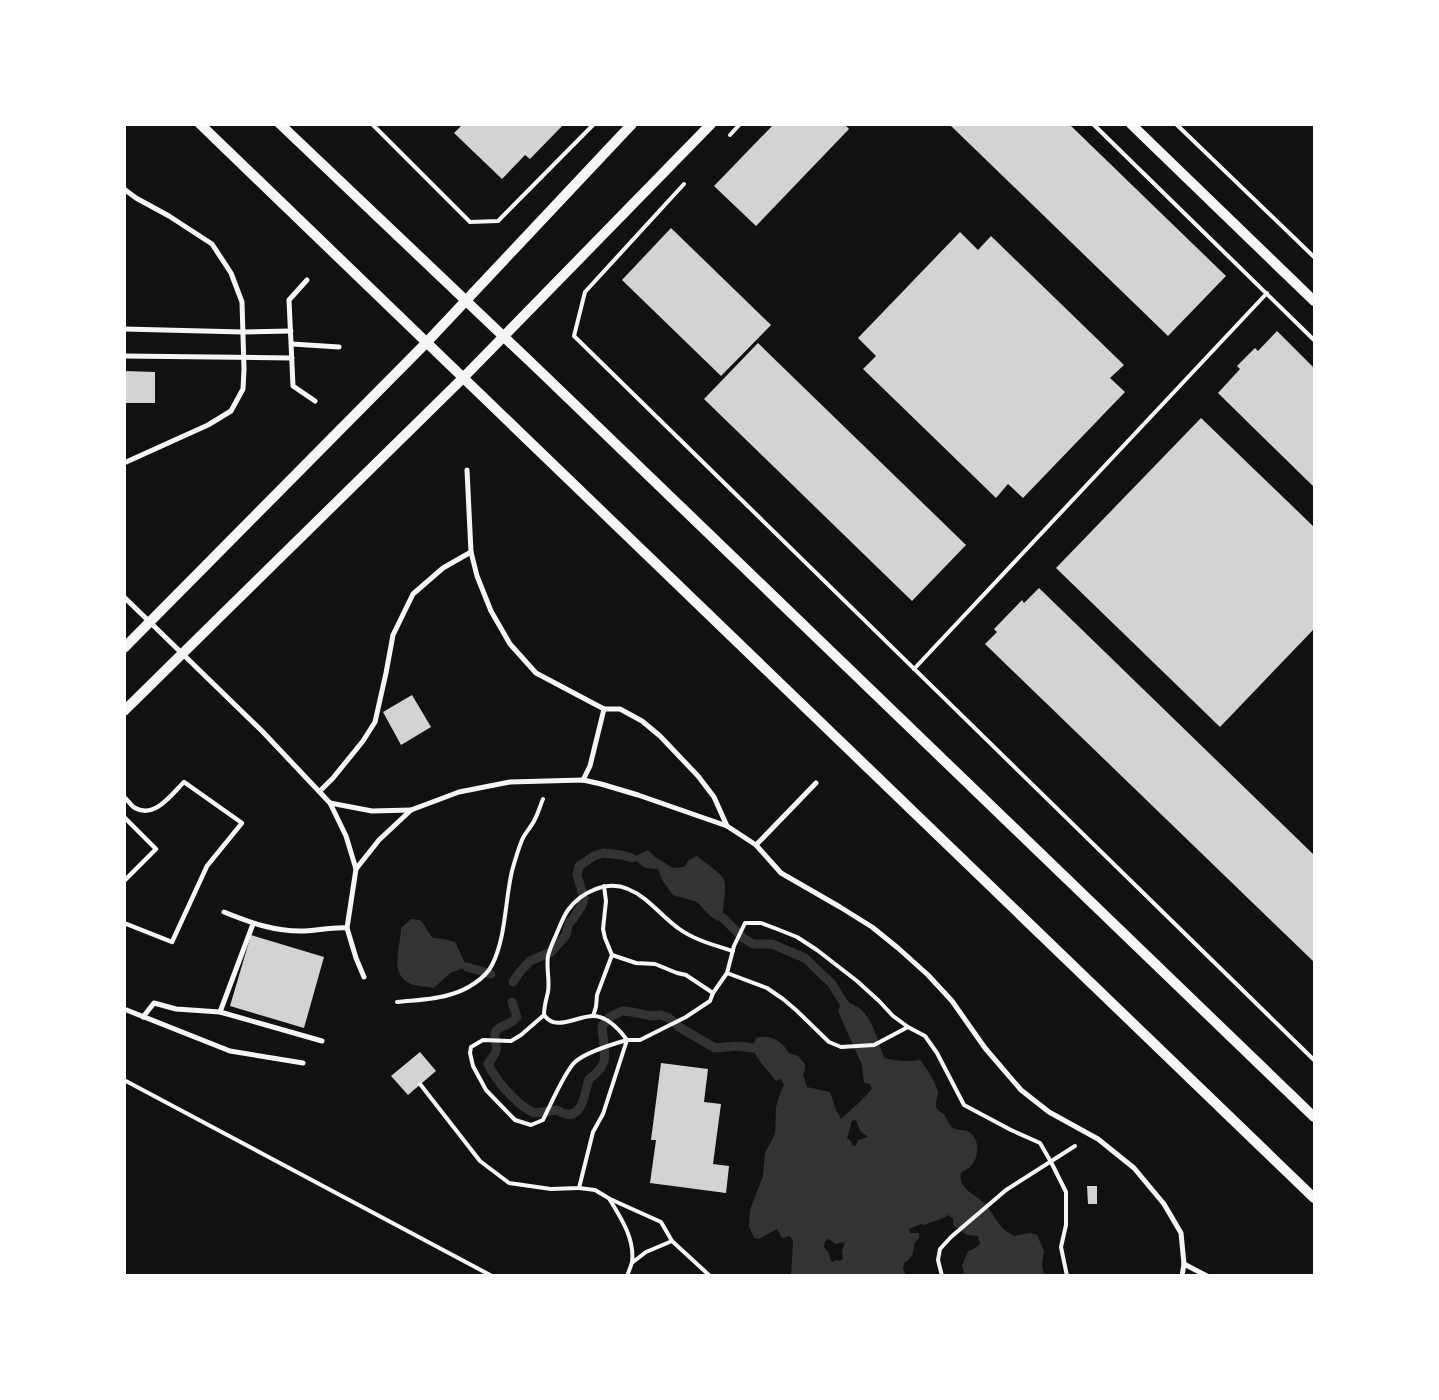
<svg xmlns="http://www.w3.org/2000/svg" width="1439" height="1400" viewBox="0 0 1439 1400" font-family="Roboto,sans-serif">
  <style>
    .water { fill: #333; fill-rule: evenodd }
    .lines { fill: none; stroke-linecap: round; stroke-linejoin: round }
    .stream { stroke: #333; stroke-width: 9 }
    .building { fill: #d3d3d3 }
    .path { stroke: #f5f5f5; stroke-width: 4 }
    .service { stroke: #f5f5f5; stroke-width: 4.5 }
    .pedestrian { stroke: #f5f5f5; stroke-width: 5 }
    .tertiary { stroke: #f5f5f5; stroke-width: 10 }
  </style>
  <rect width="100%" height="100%" fill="#111"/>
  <g class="water">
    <path d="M648 850 655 857 673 868 684 867 689 860 697 856C702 860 721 874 723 878 728 886 722 908 723 918L718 921 710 916 697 902 673 895 662 880 658 869 645 868 632 858Z"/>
    <path d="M411 919 420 920C426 926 428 933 433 938L444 939 455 942 467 967 450 973 434 988C427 986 418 987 411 984 388 974 401 947 401 928Z"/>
    <path d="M843 1002C870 1004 876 1036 884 1058 896 1061 908 1062 920 1060 925 1065 937 1085 938 1092 938 1098 933 1105 938 1110 940 1112 943 1113 945 1116 947 1119 949 1124 952 1127 958 1132 963 1128 969 1132 981 1139 979 1160 969 1168 966 1170 963 1171 961 1173 957 1189 977 1195 986 1205 997 1218 997 1227 1014 1236L1030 1233 1037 1235 1044 1251 1042 1265 1044 1275H959L964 1273 962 1266 968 1251 974 1249 980 1244 978 1236 967 1235 953 1225V1219L949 1215C941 1220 933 1221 925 1225L921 1224 909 1229 910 1233H919V1238L914 1244C915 1251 911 1260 904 1263L903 1270 906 1274 913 1275 856 1274 849 1276 791 1275 793 1241 790 1236 782 1238 777 1229 759 1239 754 1238 749 1226 750 1210 763 1176 765 1153 775 1134 776 1107 781 1091 784 1085 781 1079 776 1081C767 1070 758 1061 752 1048L756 1038C770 1034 782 1041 789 1053L798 1056 805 1064V1070L803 1074 807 1087 830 1092 836 1110 841 1119C851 1109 865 1099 872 1088L870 1084 864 1083 862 1065 841 1018 838 1010ZM856 1120 860 1131 868 1137 858 1140 856 1146H853L850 1140 847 1139 852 1121ZM829 1239 835 1244 845 1242 842 1251 843 1259 840 1261 837 1260 832 1262 830 1259 829 1253 824 1247 825 1241Z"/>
  </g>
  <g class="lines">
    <g class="stream">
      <path d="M723 918 743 938 753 944H772L805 958 832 984 843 1002 850 1011"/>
      <path d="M467 967 491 974"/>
      <path d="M513 982 519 973 530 961 551 952 566 935 569 923 573 919 582 905 584 898 577 875 579 866 594 856 603 853 622 855 632 858"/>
      <path d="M512 1002 517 1017C510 1026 500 1025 496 1031 492 1037 498 1044 496 1051 495 1055 490 1060 488 1064 496 1081 517 1105 534 1113L557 1110C582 1126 584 1095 589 1079 613 1062 603 1051 602 1026L610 1017 622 1011 632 1012 652 1016 661 1015 669 1018 679 1027 715 1048 739 1046 752 1048"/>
    </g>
  </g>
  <g class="building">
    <path d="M463 124H564L530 159 525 155 502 179 454 133Z"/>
    <path d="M774 124H844L849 129 756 226 714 186Z"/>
    <path d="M949 124H1069L1226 276 1168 336Z"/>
    <path d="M671 228 771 325 721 376 622 280Z"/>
    <path d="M960 232 978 250 991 236 1124 365 1110 378 1125 392 1023 498 1008 484 996 498 863 369 876 356 858 338Z"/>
    <path d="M1277 331 1314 368V487L1218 393 1240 369 1237 366 1255 348 1258 351Z"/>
    <path d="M758 343 966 545 912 601 704 399Z"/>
    <path d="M124 371 155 372V403H124Z"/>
    <path d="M1201 418 1314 527V629L1220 727 1056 568Z"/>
    <path d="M1039 588 1314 855V962L985 644 997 632 994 629 1022 600 1024 603Z"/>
    <path d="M412 695 431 727 401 745 383 712Z"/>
    <path d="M251 935 324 957 304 1028 230 1006Z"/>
    <path d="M420 1052 436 1071 408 1095 391 1076Z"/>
    <path d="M661 1063 708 1069 704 1102 721 1104 713 1164 729 1166 726 1193 650 1183 656 1140H651Z"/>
    <path d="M1087 1186H1097V1204H1088Z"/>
  </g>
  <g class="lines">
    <g class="path">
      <path d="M372 124 470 222 498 221 594 124"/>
      <path d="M1093 124 1314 340"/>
      <path d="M1176 124 1314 257"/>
      <path d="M730 135 740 124"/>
      <path d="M684 184 585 292 574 336 1314 1060"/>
      <path d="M914 669 1267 293"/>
      <path d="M604 886 606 901 603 929 605 938 612 955 636 963 655 964 677 973 686 975 713 993"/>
      <path d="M727 973 767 988 783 999 796 1010 829 1042 841 1047 874 1045 908 1027"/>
      <path d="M397 1002C415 1000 435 1000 452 994 466 990 485 979 492 965 506 938 505 900 512 871 515 860 518 850 522 840 525 833 531 827 534 821 538 814 540 806 543 799"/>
      <path d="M544 1015C556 1032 576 1016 593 1016 607 1016 619 1029 627 1040 613 1044 586 1052 575 1062 565 1071 550 1106 543 1120L531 1125 515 1120 486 1090 473 1066 470 1053 471 1047 483 1040 511 1041 521 1035 544 1015C544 1006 546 1000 548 992 550 980 546 968 548 956 550 948 553 942 556 935 560 926 563 917 568 910 581 892 607 880 628 889 648 897 661 916 678 928 694 940 714 945 733 951"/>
      <path d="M593 1016 596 1007 597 995 612 955"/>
      <path d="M124 1080 492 1276"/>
      <path d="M420 1084 480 1161 509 1183 551 1189 579 1188 593 1132 603 1114 627 1040H640L686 1017 710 1001 713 993 727 973 734 946 745 923H761L777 929 797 937 817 950 857 981 879 1001 893 1016 908 1027 925 1036 937 1053 964 1105 1011 1130 1040 1143 1051 1162 1066 1192V1225L1061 1247 1067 1276"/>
      <path d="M579 1188 595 1190 610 1199 661 1222 672 1241 710 1276"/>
      <path d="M610 1200C621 1218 635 1239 632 1262 631 1266 629 1271 627 1276"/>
      <path d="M633 1262 646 1252 672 1241"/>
      <path d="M942 1276 938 1260 940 1249 951 1237 1006 1190 1075 1146"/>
    </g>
    <g class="service">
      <path d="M124 797C128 800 131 806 135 808 155 819 172 794 184 782L242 823 207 866 172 942 124 923"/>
      <path d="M124 817 156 849 124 881"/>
    </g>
    <g class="pedestrian">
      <path d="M124 189 136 198 169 216 212 244 231 273 242 302 244 369 243 389 231 411 208 425 124 463"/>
      <path d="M307 280 289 300 293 386 315 401"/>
      <path d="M124 329 243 332 291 331"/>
      <path d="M292 344 339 347"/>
      <path d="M124 356 292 358"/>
      <path d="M467 470 471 552 477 576 491 611 510 644 536 673 604 709H620L642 721 660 736 698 776 714 797 727 826"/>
      <path d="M124 597 262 731 330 803"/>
      <path d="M583 780 590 766 604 709"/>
      <path d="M320 791 333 778 363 741 375 722 386 673 393 635 413 594 443 568 471 552"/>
      <path d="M756 845 816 783"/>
      <path d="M356 869 346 836 330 803 372 811 411 810"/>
      <path d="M224 912C251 923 276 932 305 931 320 930 333 927 347 928"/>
      <path d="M364 977 356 958 347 928 356 869 379 840 411 810 459 792 510 782 583 780 601 784 638 795 727 826 756 845 781 873 840 907 872 927 898 948 928 975 952 1001 985 1048 1021 1090 1049 1112 1098 1139 1134 1168 1164 1204 1181 1233 1184 1264 1182 1276"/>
      <path d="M124 1009 230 1051 303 1063"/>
      <path d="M220 1012 253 924"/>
      <path d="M143 1017 154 1003 176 1009 220 1012 322 1041"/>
      <path d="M1184 1264 1207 1276"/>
    </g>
    <g class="tertiary">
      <path d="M200 124 1314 1198"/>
      <path d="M280 124 541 372 1314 1117"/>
      <path d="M1131 124 1314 301"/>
      <path d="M124 648 426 343 632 124"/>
      <path d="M124 711 463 378 711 124"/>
    </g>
  </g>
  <rect width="1439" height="1400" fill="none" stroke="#ffffff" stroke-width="252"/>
</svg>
